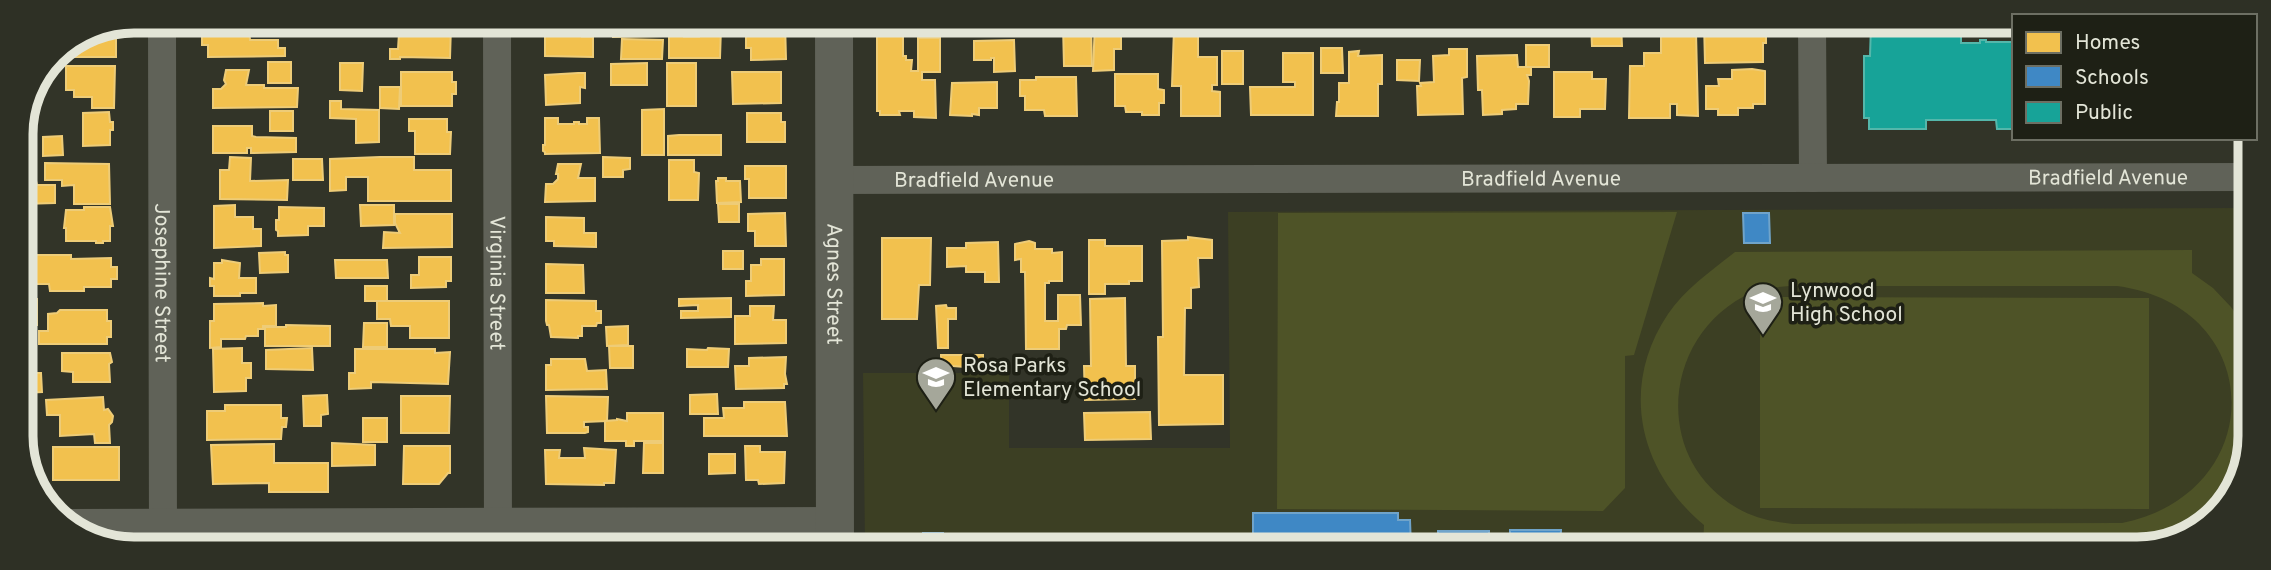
<svg xmlns="http://www.w3.org/2000/svg" width="2271" height="570" viewBox="0 0 2271 570" font-family="Overpass,sans-serif">
  <style>
    .built { fill: #3c3f23 }
    .green { fill: #4e5327; fill-rule: evenodd }
    .homes { fill: #f2c14e; stroke: #ec7; stroke-width: 2 }
    .schools { fill: #3f88c5; stroke: #70a4ca; stroke-width: 2 }
    .public { fill: #17a398; stroke: #54b7ab; stroke-width: 2 }
    .lines { fill: none; stroke-linecap: round; stroke-linejoin: round }
    .street { stroke: #606258; stroke-width: 28 }
    .secondary { stroke: #606258; stroke-width: 38 }
    .labels { text-anchor: middle; stroke-width: 7; stroke-linejoin: round; paint-order: stroke }
    .street-label { font-size: 21px; fill: #e3e5d7; stroke: #1e2015 }
    .poi-label { font-size: 21px; fill: #e3e5d7; stroke: #1e2015; text-anchor: start }
    .rim { fill: none; stroke: #e3e5d7; stroke-width: 9 }
  </style>
  <rect width="100%" height="100%" fill="#323428"/>
  <path class="built" d="M2248 208V458L2211 521 2144 549 865 547 863 373H1009V448H1230L1228 212Z"/>
  <g class="green">
    <path d="M1677 212 1634 355 1625 356V488L1603 511 1277 509 1278 213Z"/>
    <path d="M2192 250V273L2213 288 2231 307 2248 331V458L2211 521 2144 549 1703 548 1704 525C1639 471 1619 387 1668 314 1685 289 1711 271 1735 252ZM1790 286H2117C2268 306 2270 493 2122 523L1793 524C1773 522 1754 518 1737 508 1650 458 1663 331 1753 292 1765 288 1778 287 1790 286Z"/>
    <path d="M1760 297 2149 298V509L1760 508Z"/>
  </g>
  <g class="homes">
    <rect x="259" y="21" width="29" height="15"/>
    <path d="M362 21H393V32L381 33V35H373V33H362Z"/>
    <path d="M613 22H662V36L613 37Z"/>
    <path d="M669 22H684V37H699V28H721L720 58H669Z"/>
    <path d="M751 22H785L786 59 751 60V48H746V34H751Z"/>
    <path d="M1069 22H1091L1092 66H1064L1063 26H1069Z"/>
    <path d="M1095 22H1121V49H1114V70L1093 71Z"/>
    <path d="M1591 23H1621L1622 46H1592Z"/>
    <path d="M1704 23H1766V43H1763V62L1705 63Z"/>
    <path d="M412 24 451 26 450 58 400 57V59H390V49H398L399 33H411Z"/>
    <path d="M582 26V37H593V57L545 56V27Z"/>
    <path d="M249 28 250 40H278V48H285V56L208 57V45H202V30Z"/>
    <path d="M116 29V57H53L54 54Z"/>
    <path d="M1174 29H1198V57H1217V85H1212V91L1220 92V116H1181V86H1172Z"/>
    <path d="M877 32H903V56H906V60H912L911 71H918V38H940V72H922V80H935L936 118 914 117V111H899L900 115H880V111H877Z"/>
    <path d="M1661 32H1696L1698 116 1677 115V104H1670V118H1629L1630 66H1644V53H1661Z"/>
    <path d="M622 39 663 40 662 59H621Z"/>
    <path d="M1014 40 1015 71 994 72V58H991V60H974V41Z"/>
    <rect x="1526" y="45" width="23" height="22"/>
    <path d="M1321 48H1342L1343 73H1321Z"/>
    <path d="M1449 49H1467V77L1462 78 1463 114 1418 115 1417 86H1421L1420 83 1434 82 1433 56 1449 55Z"/>
    <rect x="1222" y="51" width="21" height="33"/>
    <path d="M1359 51 1358 56 1382 55V84H1378V116H1336L1337 102H1339V83H1349V52Z"/>
    <path d="M1283 53H1313V115H1251L1250 87H1295V82H1283Z"/>
    <path d="M1517 55 1518 67H1531V75H1527L1529 81 1528 104H1516V109L1502 110V114L1483 115 1482 90H1478L1477 56Z"/>
    <path d="M1397 60H1420L1419 81 1397 80Z"/>
    <rect x="268" y="62" width="23" height="21"/>
    <path d="M340 63H363L362 91 340 90Z"/>
    <path d="M647 63V85H611V64Z"/>
    <rect x="667" y="63" width="29" height="43"/>
    <path d="M66 66H115L114 108H92V97H74V90H66Z"/>
    <path d="M1752 69 1765 71V104H1753V108H1738V115H1718V109H1706V86H1719L1718 79H1732V70Z"/>
    <path d="M226 70H249L246 85H264V88H298L297 107 213 108V89H221L226 84 224 80Z"/>
    <path d="M401 72H452V82H456V94H452V106H401Z"/>
    <path d="M732 72H781V103L733 104Z"/>
    <path d="M1554 72H1592V79H1606L1605 109H1580V117H1554Z"/>
    <path d="M578 73H585V88L580 87V103L546 105 545 75Z"/>
    <path d="M1115 74H1158V89L1164 90V103H1159V115H1142V112H1126L1125 106H1115Z"/>
    <path d="M1036 77H1076L1077 116H1045L1044 110H1025V96H1020V80H1036Z"/>
    <path d="M997 82V108H979V115L972 114V116L950 115 952 83Z"/>
    <path d="M380 87H400L399 109 380 108Z"/>
    <path d="M330 101H341V109L379 110V142L356 143V119L330 118Z"/>
    <path d="M664 109V155H642V110Z"/>
    <rect x="270" y="111" width="23" height="20"/>
    <path d="M109 112 110 122H113V130H110V145L83 146V113Z"/>
    <path d="M747 113H781V122H785V142H747Z"/>
    <path d="M545 118H558V124H574V122H579V124H587V118H599L600 153 545 154V152L543 151V145H545Z"/>
    <path d="M409 119H447V132H451L450 154H415V131H409Z"/>
    <path d="M213 126H252V136L256 137 296 138V152L251 153V148H247V153H213Z"/>
    <path d="M679 135H721V155H668V136Z"/>
    <path d="M62 136 63 155 43 156V137Z"/>
    <path d="M230 157 251 158 250 181 288 180 287 200 220 199V170H229Z"/>
    <path d="M380 157H414V170H451V201H368V177H346V190L330 191V159Z"/>
    <path d="M603 157 630 158V169L623 170V177H603Z"/>
    <path d="M293 159H322L323 180H293Z"/>
    <path d="M669 160H694V172L699 173 698 200H669Z"/>
    <path d="M45 163 109 164 110 204H74V185L62 186V180H45Z"/>
    <path d="M558 164H581L578 178H595V201L545 202 546 184H553L558 179V174H556Z"/>
    <path d="M745 166H786V198H749V179H745Z"/>
    <path d="M22 177H35L37 185H55V203L22 204Z"/>
    <path d="M718 178H726V181H740L741 202 717 203 716 181H718Z"/>
    <path d="M718 204H739V222H719Z"/>
    <path d="M235 205V217H253V229H261V246L214 248V206Z"/>
    <path d="M360 205H394V225L361 226Z"/>
    <path d="M84 207H110L113 226H110V241H103V243H96V241H66V228H64L66 210H84Z"/>
    <path d="M279 207 324 208V226H308V235L278 236V231L276 230V220H279Z"/>
    <path d="M785 213 786 246H755V231H748V214Z"/>
    <path d="M395 214H452V247L383 248 384 232 400 233 395 223Z"/>
    <path d="M546 217 584 218V233H596V247L554 246V241H546Z"/>
    <path d="M1188 237 1212 240V258H1198L1199 287 1191 288V308H1185L1184 375H1223V424L1159 425 1158 337H1163L1162 241 1188 240Z"/>
    <path d="M882 238H931L930 285H919L917 319H882Z"/>
    <path d="M1089 240H1105V246H1142V281H1129V284H1105V294H1089Z"/>
    <path d="M1029 241 1035 243V249H1052V253L1062 252V281H1049V283H1045V321H1058V295H1080L1081 325H1067L1066 329H1059V349H1026L1025 272H1021V259L1015 260V244Z"/>
    <path d="M998 242 999 282H985V272H966V266L947 267V248H966V243Z"/>
    <rect x="723" y="251" width="20" height="18"/>
    <path d="M285 252V255H288V272L260 273 259 253Z"/>
    <path d="M22 255H71V259L111 258V267H117V279H111V287H84V291H50L49 284H30L31 276H22Z"/>
    <path d="M419 257H451V281H446V287L411 288V275H419Z"/>
    <path d="M761 259H784V295L746 296V281H751V265H761Z"/>
    <path d="M222 260 240 263 239 278H256V293H240V296H214V286H210V278L214 279V263H222Z"/>
    <path d="M335 260H387L388 278H336Z"/>
    <path d="M546 264 583 265 584 293H546Z"/>
    <rect x="365" y="286" width="22" height="15"/>
    <path d="M731 298V317L681 318V311H698V305L679 306V299Z"/>
    <path d="M1125 298 1126 366H1135V399L1085 400 1084 366H1091L1090 299Z"/>
    <path d="M37 299V325H22V300Z"/>
    <path d="M546 300 596 301V311H601V323H597L596 326H582V336H578V338L551 337 549 325H547L546 321Z"/>
    <path d="M377 301H449V338H410V326H391L390 319H377Z"/>
    <path d="M263 303V306L276 305V326H263V329H258V336H246L245 339H221V347L210 348V321H214V304Z"/>
    <path d="M946 305 947 308H956V319H948V348H938L936 306Z"/>
    <path d="M750 306H774L773 320H786V343L735 344V316H750Z"/>
    <path d="M60 310H107V321H111V337H107V344H39V331H48V314L57 313Z"/>
    <path d="M364 323H387V347H363Z"/>
    <path d="M286 325 330 326V346H265V327H286Z"/>
    <path d="M628 326V345L607 346 606 327Z"/>
    <path d="M609 346H633V368H610Z"/>
    <path d="M242 348V363H251V378H246V391L214 392 213 349Z"/>
    <path d="M312 348 313 370 266 369V350Z"/>
    <path d="M708 348 729 349 728 367H687V349L707 350Z"/>
    <path d="M355 349H435V353L450 352 448 384 371 382V388L349 389V373H355Z"/>
    <path d="M62 353H110L112 362 109 364 110 382H73V372L62 371Z"/>
    <path d="M941 355H983V365H964V367L941 365Z"/>
    <path d="M786 357 785 374 787 384H784V388L736 389 735 366H749V358Z"/>
    <path d="M551 359H585L587 371 606 370 607 389 546 390V365H551Z"/>
    <path d="M23 373H41L42 392 23 393Z"/>
    <path d="M717 394 718 414H690V395Z"/>
    <path d="M327 395 328 414 321 415V426H304L303 396Z"/>
    <path d="M401 396H450L449 433H401Z"/>
    <path d="M546 396 608 397 607 421 584 422V427H588V432L585 433H547Z"/>
    <path d="M103 397 104 410 108 409 113 416 112 422 109 425 110 443H95L94 434 60 436V415H47L46 400Z"/>
    <path d="M744 402H785L787 436H704V418H724L723 408H744Z"/>
    <path d="M225 405H281V418H287L286 427H282L281 439 207 440V411H225Z"/>
    <path d="M1150 412 1151 439 1085 440 1084 413Z"/>
    <path d="M627 413H663V441H634V446H626V441H605V421L617 420V419L627 421Z"/>
    <rect x="363" y="418" width="24" height="24"/>
    <rect x="23" y="422" width="13" height="20"/>
    <path d="M332 443 375 445V465L332 466Z"/>
    <path d="M644 443H663V473H643Z"/>
    <rect x="23" y="444" width="12" height="10"/>
    <path d="M274 444V463H328V492H269V483L213 484 211 445Z"/>
    <path d="M404 446H450V473H448L439 484H403Z"/>
    <path d="M745 446H760V452H785L784 483 759 484 758 480H746Z"/>
    <rect x="53" y="447" width="66" height="33"/>
    <path d="M584 448 616 450 614 483H604V485L546 484 545 450H560L559 458H585Z"/>
    <path d="M709 454H735V473L709 474Z"/>
    <path d="M23 456H35V480L23 458Z"/>
  </g>
  <g class="schools">
    <path d="M1743 213H1769L1770 243H1744Z"/>
    <path d="M2238 228H2248V243L2237 242Z"/>
    <path d="M1253 513H1398V520H1410L1411 548H1253Z"/>
    <path d="M1510 530H1561L1560 548H1510Z"/>
    <rect x="1438" y="531" width="51" height="17"/>
    <path d="M923 533H943L944 548H924Z"/>
    <rect x="1085" y="538" width="31" height="10"/>
  </g>
  <path class="public" d="M1940 23H2014V32H1961V43H1980V40H1986V42H2014V129H1997L1996 120H1926V129H1869V118H1864V56H1870L1871 25H1940Z"/>
  <g class="lines">
    <g class="street">
      <path id="s1" d="M162 21 163 547"/>
      <path id="s2" d="M497 21 498 547"/>
      <path d="M1812 23 1813 178"/>
      <path id="s3" d="M834 180 2248 177"/>
      <path d="M67 523 835 521"/>
    </g>
    <path class="secondary" id="s4" d="M834 22 835 547"/>
  </g>
  <defs>
    <g id="school-pin" transform="scale(2.0125)"><path d="M0 17L-7.5 6A9.5 9.5 0 1 1 7.5 6Z" fill="#a5a79a" stroke="#1e2015"/><path d="M0-5L7-2L0 1L-7-2ZM-4 1L0 2.5L4 1V4Q0 6-4 4Z" fill="#fff"/></g>
  </defs>
  <g fill-rule="evenodd">
    <use href="#school-pin" x="1763" y="302"/>
    <use href="#school-pin" x="936" y="377"/>
  </g>
  <g class="labels">
    <g class="street-label">
      <text dy="7" stroke="none"><textPath href="#s3" startOffset="1274">Bradfield Avenue</textPath></text>
      <text dy="7" stroke="none"><textPath href="#s3" startOffset="707">Bradfield Avenue</textPath></text>
      <text dy="7" stroke="none"><textPath href="#s3" startOffset="140">Bradfield Avenue</textPath></text>
      <text dy="7" stroke="none"><textPath href="#s1" startOffset="262">Josephine Street</textPath></text>
      <text dy="7" stroke="none"><textPath href="#s2" startOffset="262">Virginia Street</textPath></text>
      <text dy="7" stroke="none"><textPath href="#s4" startOffset="262">Agnes Street</textPath></text>
    </g>
    <g class="poi-label">
      <text x="1790" y="297">Lynwood<tspan x="1790" dy="24">High School</tspan></text>
      <text x="963" y="372">Rosa Parks<tspan x="963" dy="24">Elementary School</tspan></text>
    </g>
  </g>
  <path d="M0 0H2271V570H0ZM134 33H2137A101 101 0 0 1 2238 134V436A101 101 0 0 1 2137 537H134A101 101 0 0 1 33 436V134A101 101 0 0 1 134 33Z" fill="#2e3025" fill-rule="evenodd"/>
  <path class="rim" d="M134 33H2137A101 101 0 0 1 2238 134V436A101 101 0 0 1 2137 537H134A101 101 0 0 1 33 436V134A101 101 0 0 1 134 33Z"/>
  <rect x="2012" y="14" width="245" height="126" fill="#1e2015" stroke="#6d6f63" stroke-width="2"/>
  <rect x="2026" y="32" width="35" height="21" fill="#f2c14e" stroke="#6d6f63" stroke-width="2"/>
  <text x="2075" y="49" font-size="21" fill="#e3e5d7">Homes</text>
  <rect x="2026" y="66" width="35" height="21" fill="#3f88c5" stroke="#6d6f63" stroke-width="2"/>
  <text x="2075" y="84" font-size="21" fill="#e3e5d7">Schools</text>
  <rect x="2026" y="102" width="35" height="21" fill="#17a398" stroke="#6d6f63" stroke-width="2"/>
  <text x="2075" y="119" font-size="21" fill="#e3e5d7">Public</text>
</svg>
